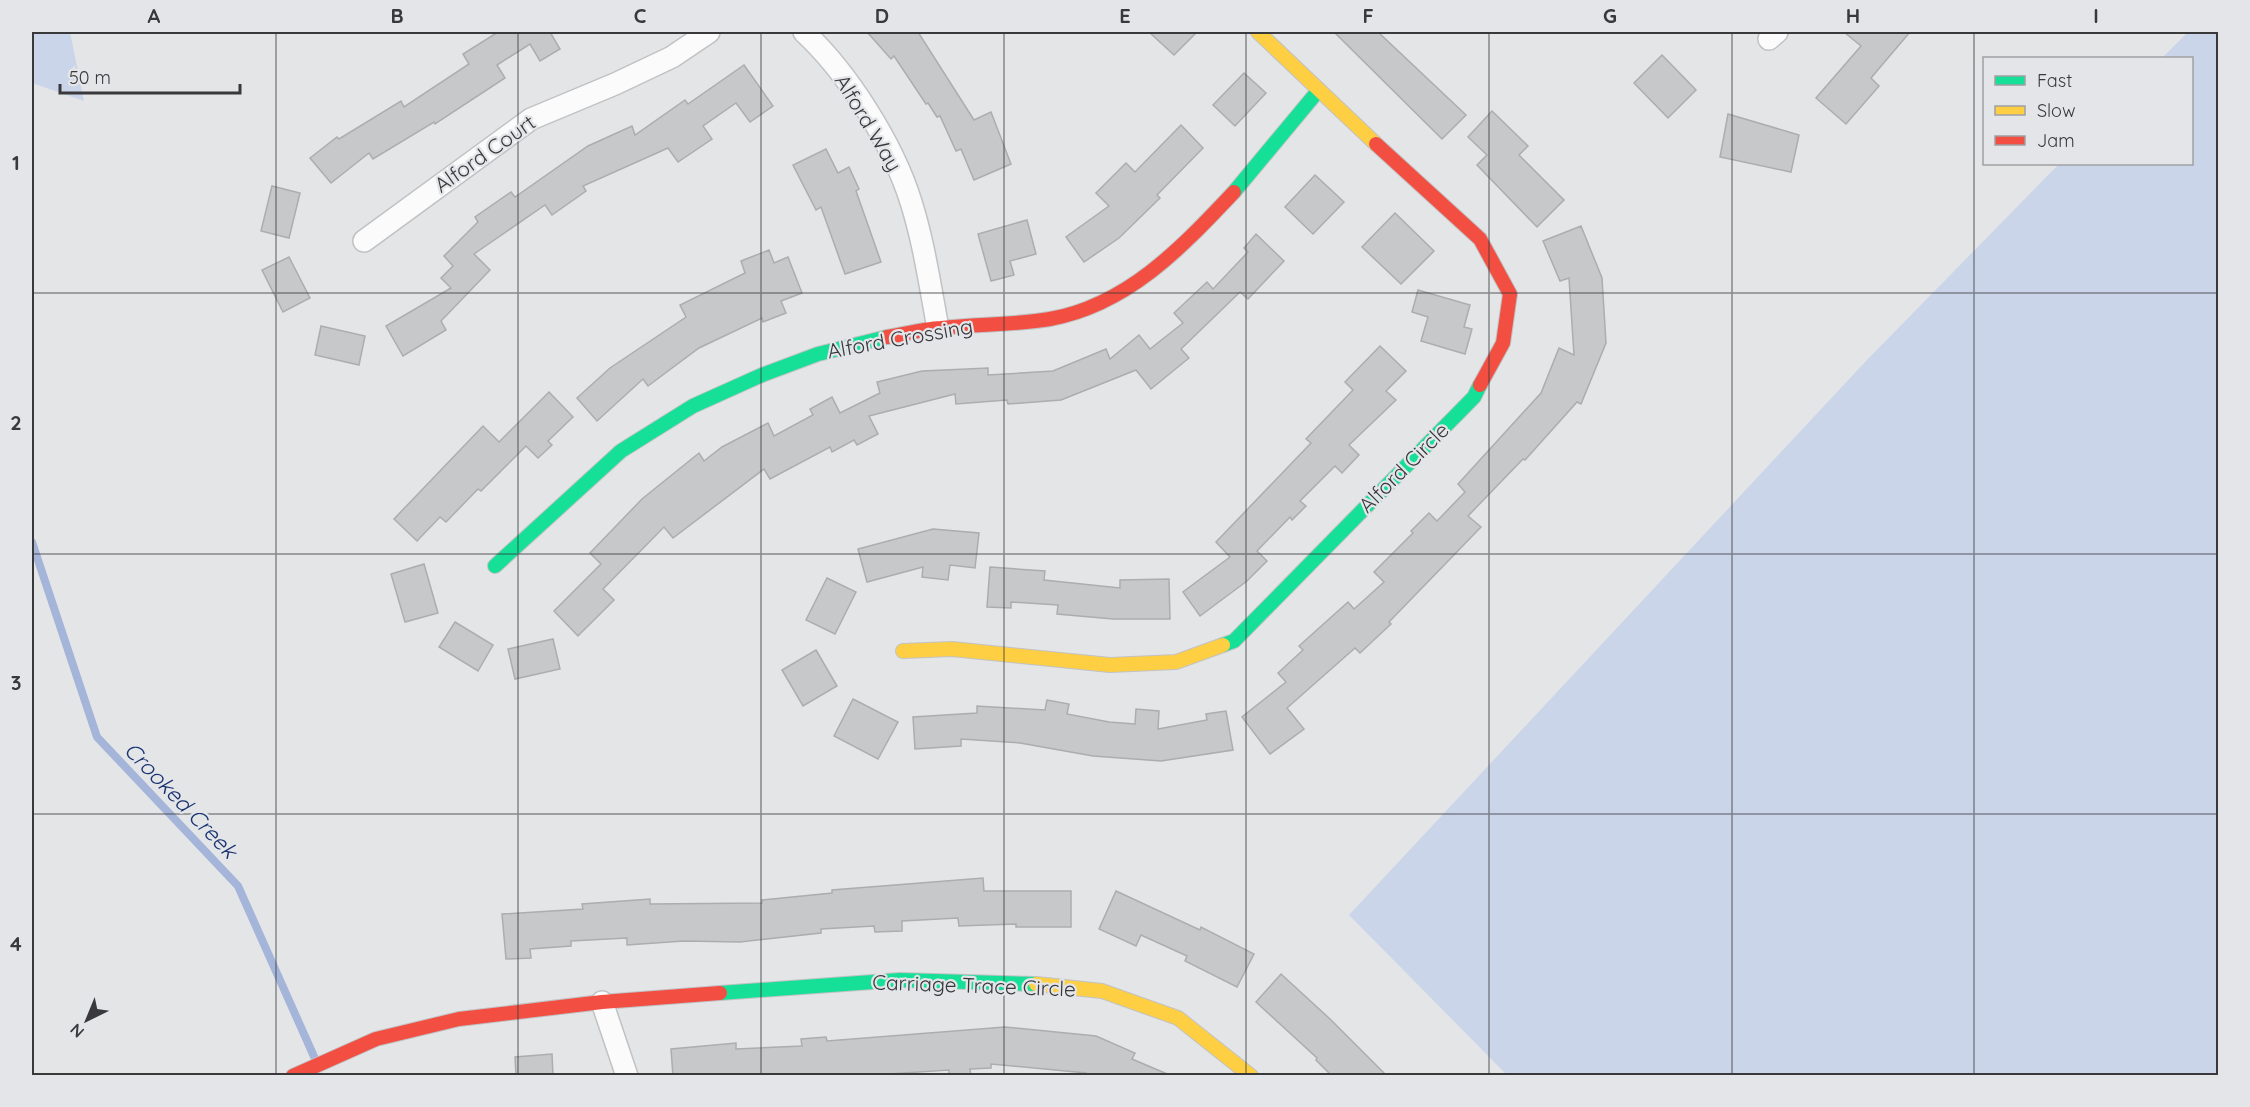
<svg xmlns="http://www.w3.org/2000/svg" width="2250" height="1107" viewBox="0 0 2250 1107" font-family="Quicksand,sans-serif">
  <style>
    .green { fill: #cbd5e9 }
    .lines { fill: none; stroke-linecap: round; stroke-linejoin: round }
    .stream { stroke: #a4b5d9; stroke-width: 8 }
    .building { fill: #c7c8c9; stroke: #acadae; stroke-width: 1.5 }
    .street-casing { stroke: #c1c2c4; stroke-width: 24 }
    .fast-casing { stroke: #c1c2c4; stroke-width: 16 }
    .slow-casing { stroke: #c1c2c4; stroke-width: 16 }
    .jam-casing { stroke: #c1c2c4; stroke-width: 16 }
    .street { stroke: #fbfbfb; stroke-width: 21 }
    .fast { stroke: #16e098; stroke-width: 14 }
    .slow { stroke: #ffcf43; stroke-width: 14 }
    .jam { stroke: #f24e42; stroke-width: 14 }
    .grid { fill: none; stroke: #39393b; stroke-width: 1.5; stroke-opacity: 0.55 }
    .labels { text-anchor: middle; stroke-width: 4.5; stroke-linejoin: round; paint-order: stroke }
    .street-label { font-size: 21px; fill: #39393b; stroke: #e3e5e8 }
    .water-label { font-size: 22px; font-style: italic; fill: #19336f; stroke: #e3e5e8 }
    .neatline { fill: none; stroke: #39393b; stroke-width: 2 }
    .grid-label { font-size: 20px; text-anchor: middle; font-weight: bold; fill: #39393b }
  </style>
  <rect width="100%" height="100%" fill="#e4e5e7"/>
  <g class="green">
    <path d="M32 32H70L84 101 32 83Z"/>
    <path d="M2188 32H2218V1075H1507L1349 915 1865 362 2059 164H2192V58H2162Z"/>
  </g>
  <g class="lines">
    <path class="stream" d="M32 542 97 737 238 886 316 1061"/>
  </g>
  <g class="building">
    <path d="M498 32H550L560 49 540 61 530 44 497 65 505 78 435 124 434 122 373 159 369 153 331 183 310 158 337 137 339 139 401 101 404 107 469 64 463 54Z"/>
    <path d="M867 32H918L974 120 991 112 1011 164 974 180 961 149 956 151 940 116 937 117 928 103 926 104 894 56 891 59Z"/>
    <path d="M1149 32H1197L1174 55Z"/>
    <path d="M1334 32H1378L1466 115 1442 139Z"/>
    <path d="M1844 32H1910L1871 78 1879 86 1846 124 1816 98 1861 46Z"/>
    <path d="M1662 55 1696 90 1668 118 1634 83Z"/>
    <path d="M744 65 773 106 750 122 736 103 703 126 712 139 678 162 668 148 583 186 586 191 552 215 545 205 474 254 490 270 441 321 446 330 403 356 386 326 451 288 441 278 453 266 444 256 478 222 475 217 511 192 515 197 588 146 632 126 635 135 685 100 688 104Z"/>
    <path d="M1244 73 1266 93 1235 126 1213 105Z"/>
    <path d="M1492 111 1528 146 1519 155 1564 200 1537 227 1477 165 1487 155 1468 137Z"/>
    <path d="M1728 114 1799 135 1791 172 1720 157Z"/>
    <path d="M1181 125 1203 148 1157 195 1160 198 1119 238 1084 262 1066 237 1109 206 1096 193 1126 163 1135 172Z"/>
    <path d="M826 149 838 173 849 167 859 189 856 191 881 262 845 274 821 207 816 210 793 165Z"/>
    <path d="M1315 175 1344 202 1313 234 1285 207Z"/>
    <path d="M272 186 300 193 289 238 261 231Z"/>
    <path d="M1395 213 1434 251 1401 284 1362 247Z"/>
    <path d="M1027 220 1036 254 1010 261 1014 275 991 281 978 234Z"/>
    <path d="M1581 226 1602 278 1606 343 1581 404 1577 402 1525 460 1523 459 1468 516 1481 527 1389 622 1391 624 1360 653 1355 648 1287 708 1304 729 1270 754 1242 717 1286 682 1278 673 1303 650 1299 646 1348 602 1354 609 1384 582 1374 572 1413 533 1411 531 1429 513 1437 521 1465 492 1458 484 1541 393 1559 348 1574 355 1569 278 1560 281 1543 241Z"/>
    <path d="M1256 234 1284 261 1248 299 1240 292 1181 349 1189 358 1151 389 1136 370 1061 400 1008 404 1007 400 956 404 955 394 869 416 878 434 857 445 854 440 832 452 830 447 770 479 764 469 673 538 664 527 603 589 614 600 578 636 554 611 601 564 590 553 642 499 699 453 704 461 722 447 768 423 774 436 813 415 810 409 832 397 840 413 880 393 877 382 922 371 988 368V375L1053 371 1106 349 1110 359 1139 335 1150 349 1183 323 1174 313 1207 282 1213 289 1248 252 1244 248Z"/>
    <path d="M769 250 774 263 788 257 802 293 781 301 786 313 763 322 762 318 699 348 648 386 643 379 597 421 577 398 610 368 686 317 680 305 745 273 741 261Z"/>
    <path d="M289 257 310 298 283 312 262 270Z"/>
    <path d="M1418 290 1470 305 1464 327 1472 329 1465 354 1421 341 1428 317 1412 312Z"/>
    <path d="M321 326 365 336 359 365 315 355Z"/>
    <path d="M1380 346 1406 371 1386 391 1396 400 1349 445 1359 455 1342 473 1335 466 1300 501 1306 506 1292 520 1290 517 1257 551 1267 561 1247 581 1200 616 1183 592 1230 557 1216 542 1311 443 1306 439 1353 390 1345 382Z"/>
    <path d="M549 392 573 417 548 441 552 445 538 458 526 446 481 491 478 489 446 522 440 517 417 541 394 519 483 426 499 442Z"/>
    <path d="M933 529 979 533 975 568 950 565 948 580 922 577 923 567 867 582 858 549Z"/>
    <path d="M424 564 438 613 405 622 391 574Z"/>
    <path d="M990 567 1045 571 1044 580 1120 588V580L1169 579 1170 619H1113L1057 614 1058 605 1011 602V608L987 607Z"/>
    <path d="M827 578 856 592 835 634 806 620Z"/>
    <path d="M455 622 493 645 478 671 439 647Z"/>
    <path d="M553 639 560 669 515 679 508 649Z"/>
    <path d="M816 650 837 686 803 706 782 670Z"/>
    <path d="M853 699 898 722 878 759 834 736Z"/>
    <path d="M1047 700 1069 704 1067 714 1109 722 1135 724 1136 709 1159 711 1158 729 1207 720 1206 714 1226 711 1233 750 1161 761 1093 756 1020 743 961 739V746L915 749 913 717 977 713V706L1045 710Z"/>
    <path d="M983 878 984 891H1071V927H1016V924L959 926 958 918 902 921V931L875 932 874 926 821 929V933L740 942 684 941 627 945V938L571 941V946L530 949 531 958 506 959 502 914 583 909 582 904 650 899V904L762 903V900L832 893V890Z"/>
    <path d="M1116 891 1200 930 1201 927 1254 954 1237 987 1185 961 1187 956 1141 935 1136 946 1099 929Z"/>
    <path d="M1281 974 1330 1019 1387 1076H1332L1316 1060 1317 1058 1256 1002Z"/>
    <path d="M1005 1027 1096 1036 1135 1053 1132 1059 1172 1076H1085L1086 1073 991 1064V1068L970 1069 971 1076H949V1070L858 1076H673L671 1049 736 1043V1049L802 1046 801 1039 826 1037 827 1041Z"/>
    <path d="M552 1054 553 1076H516L515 1057Z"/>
  </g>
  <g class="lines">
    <g class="street-casing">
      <g id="street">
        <path d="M804 32C848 73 893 144 911 202 924 243 930 286 938 328"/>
        <path d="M1769 39 1777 32"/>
        <path d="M364 241 531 119 615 84 672 57 709 32"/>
        <path d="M602 1002 627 1076"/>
      </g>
    </g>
    <g class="fast-casing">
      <g id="fast">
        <path d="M1234 192 1318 91"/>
        <path d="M495 566 621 451 693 406 762 375 818 354 887 337"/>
        <path d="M1223 645 1234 641 1474 397 1480 385"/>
        <path d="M720 993 900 980 1036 984"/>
      </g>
    </g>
    <g class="slow-casing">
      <g id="slow">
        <path d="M1258 32 1376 144"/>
        <path d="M903 651 952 649 1110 665 1176 662 1223 645"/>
        <path d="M1036 984 1102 991 1178 1018 1251 1076"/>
      </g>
    </g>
    <g class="jam-casing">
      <g id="jam">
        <path d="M1376 144 1480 239 1510 294 1503 343 1480 385"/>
        <path d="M887 337C905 334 923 329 941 328 977 324 1015 325 1050 319 1128 305 1182 247 1234 192"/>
        <path d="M293 1076 376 1039 459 1019 602 1002 720 993"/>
      </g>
    </g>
    <use href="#street" class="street"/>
    <use href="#fast" class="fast"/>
    <use href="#slow" class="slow"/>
    <use href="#jam" class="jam"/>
  </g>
  <path class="grid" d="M276 32V1076M518 32V1076M761 32V1076M1004 32V1076M1246 32V1076M1489 32V1076M1732 32V1076M1974 32V1076M32 293H2218M32 554H2218M32 814H2218"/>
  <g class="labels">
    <g class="street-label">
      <text transform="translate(868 123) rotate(59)" y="7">Alford Way</text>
      <text transform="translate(485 154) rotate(-35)" y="7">Alford Court</text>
      <text transform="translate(900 339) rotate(-10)" y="7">Alford Crossing</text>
      <text transform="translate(1404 468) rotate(-45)" y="7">Alford Circle</text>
      <text transform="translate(974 986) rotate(2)" y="7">Carriage Trace Circle</text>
    </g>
    <g class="water-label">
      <text transform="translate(181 800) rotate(46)" y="8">Crooked Creek</text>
    </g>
  </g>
  <rect width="2250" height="1107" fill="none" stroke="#e3e5e8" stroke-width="66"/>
  <rect x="1983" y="57" width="210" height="108" fill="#e3e5e8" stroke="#9fa0a3" stroke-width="1.5"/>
  <rect x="1995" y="76" width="30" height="9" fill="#16e098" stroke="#9fa0a3" stroke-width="1.5"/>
  <text x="2037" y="87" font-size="18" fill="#39393b">Fast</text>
  <rect x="1995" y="106" width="30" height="9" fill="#ffcf43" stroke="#9fa0a3" stroke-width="1.5"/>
  <text x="2037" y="117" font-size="18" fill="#39393b">Slow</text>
  <rect x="1995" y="136" width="30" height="9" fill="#f24e42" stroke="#9fa0a3" stroke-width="1.5"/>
  <text x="2037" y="147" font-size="18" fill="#39393b">Jam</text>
  <g transform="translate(87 1020) rotate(223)" stroke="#e3e5e8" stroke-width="4.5" paint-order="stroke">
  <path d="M0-4.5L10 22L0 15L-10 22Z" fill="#39393b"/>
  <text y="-9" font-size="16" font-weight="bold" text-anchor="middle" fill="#39393b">N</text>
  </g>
  <path d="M60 84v9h180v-9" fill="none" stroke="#39393b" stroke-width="3"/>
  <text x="69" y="84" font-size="18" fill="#39393b" stroke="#e3e5e8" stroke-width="4.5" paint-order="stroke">50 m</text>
  <rect x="33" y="33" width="2184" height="1041" class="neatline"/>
  <g class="grid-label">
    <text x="154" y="23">A</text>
    <text x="397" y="23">B</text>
    <text x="640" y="23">C</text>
    <text x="882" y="23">D</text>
    <text x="1125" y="23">E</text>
    <text x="1368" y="23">F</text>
    <text x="1610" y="23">G</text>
    <text x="1853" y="23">H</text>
    <text x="2096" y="23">I</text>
    <text x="16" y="170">1</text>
    <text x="16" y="430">2</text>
    <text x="16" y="690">3</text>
    <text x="16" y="951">4</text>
  </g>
</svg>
